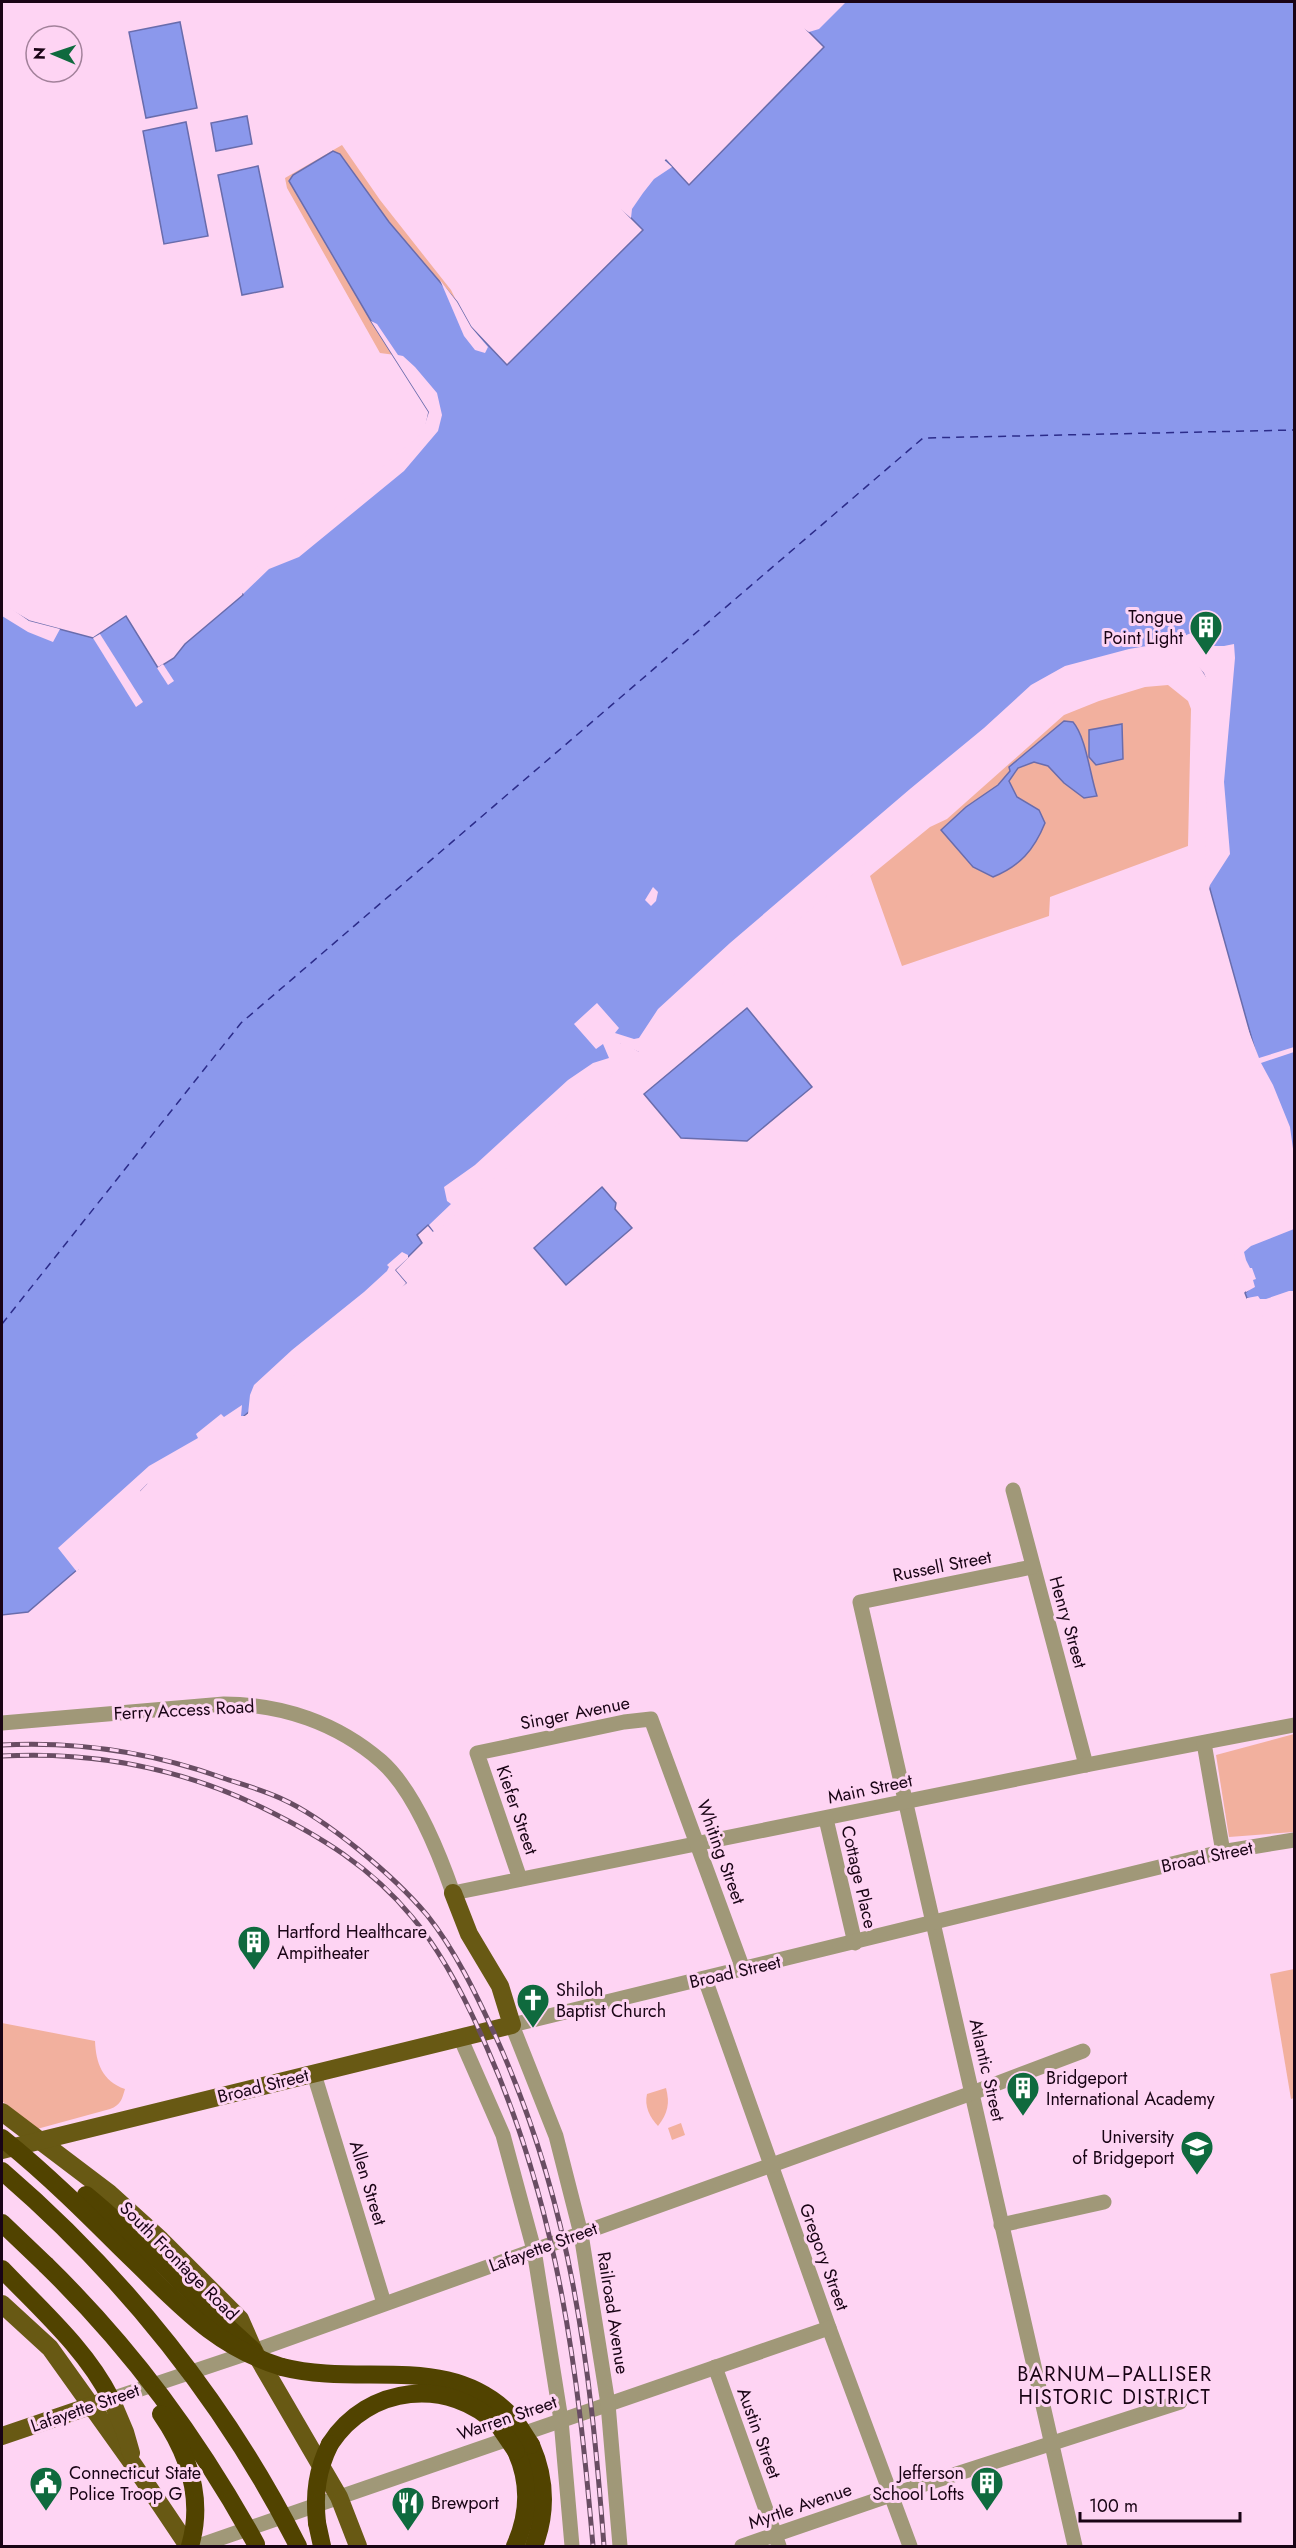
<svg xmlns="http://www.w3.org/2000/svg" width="1296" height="2548" viewBox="0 0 1296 2548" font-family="Jost,sans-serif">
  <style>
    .green { fill: #f2b09e }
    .water { fill: #8b98ec; stroke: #696cac; stroke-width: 1.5 }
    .pier { fill: #fed4f3 }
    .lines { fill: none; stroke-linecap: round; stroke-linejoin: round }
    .ferry { stroke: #2c2c8a; stroke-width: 1.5; stroke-dasharray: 8 6; stroke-linecap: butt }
    .minor { stroke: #a09878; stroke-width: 15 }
    .major { stroke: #685914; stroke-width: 18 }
    .highway { stroke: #514300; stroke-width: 18 }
    .rail-casing { stroke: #694d63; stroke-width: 5 }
    .rail { stroke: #fed4f3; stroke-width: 3; stroke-dasharray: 9; stroke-linecap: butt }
    .highway-bridge { stroke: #514300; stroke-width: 18 }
    .labels { text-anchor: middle; stroke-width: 6; stroke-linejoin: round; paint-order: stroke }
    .poi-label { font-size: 18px; fill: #190415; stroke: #fed4f3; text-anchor: start }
    .street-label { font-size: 18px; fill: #190415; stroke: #fed4f3 }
    .neighbourhood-label { font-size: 20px; letter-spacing: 1.5px; fill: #190415; stroke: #fed4f3 }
  </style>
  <rect width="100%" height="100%" fill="#fed4f3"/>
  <g class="green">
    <path d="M342 145 380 200 451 290 457 302 456 322 403 356 380 353 287 188 285 178Z"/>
    <path d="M1168 685 1188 701 1191 709 1188 846 1050 897 1049 916 902 966 870 876 930 827 947 819 1064 715 1099 701 1145 687Z"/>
    <path d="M1294 1734V1832L1229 1837 1216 1755Z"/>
    <path d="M1294 1969V2098L1291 2099 1270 1974Z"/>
    <path d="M2 2023 95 2041C96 2063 102 2081 125 2089 122 2099 121 2105 110 2109L37 2129 2 2101Z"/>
    <path d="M666 2088C670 2103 668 2113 658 2126 650 2118 644 2106 647 2094Z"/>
    <path d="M681 2123 685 2135 672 2140 668 2128Z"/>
  </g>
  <g class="water">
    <path d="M827 2H1294V1174L1260 1068 1208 882 1210 682 1196 660 1187 657 1063 692 639 1051 623 1041 613 1046 617 1064 463 1200 433 1231 428 1225 417 1235 422 1243 395 1270 406 1283 303 1362 281 1385 207 1447 149 1481 79 1554 78 1569 28 1612 2 1615V605L29 621 93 638 126 616 158 668 174 658 185 644 243 595 242 584 291 553 424 435 429 412 371 321 289 181 293 175 333 151 340 154 389 222 457 302 471 327 507 365 643 230 622 209 666 160 689 185 824 47 803 26Z"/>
    <path d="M180 22 197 108 146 118 129 32Z"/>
    <path d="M247 116 252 144 216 151 211 123Z"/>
    <path d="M186 122 208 236 164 244 143 131Z"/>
    <path d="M258 166 283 287 242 295 218 175Z"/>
    <path d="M1064 721 1073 722C1086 737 1090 775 1097 796L1084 798 1064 783 1048 766 1034 762 1018 768 1009 781 1017 797 1039 810 1045 823C1034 850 1020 866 993 877L973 867 941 830 966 807 998 785 1010 771 1009 767Z"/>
    <path d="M1122 724 1123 759 1096 765 1089 757V730Z"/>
    <path d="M747 1008 812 1087 747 1141 681 1138 644 1094Z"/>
    <path d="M602 1187 616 1203 615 1209 632 1228 566 1285 534 1248Z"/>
    <path d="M1294 1219V1308L1247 1298 1245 1293 1248 1290 1239 1240Z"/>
  </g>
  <g class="pier">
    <path d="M822 2H846L819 29 809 32 800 26Z"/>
    <path d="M663 159 672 167 654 179 643 193 632 209 631 218 619 208 632 185Z"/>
    <path d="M440 280 457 302 471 327 488 347 485 353 475 350 464 336Z"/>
    <path d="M371 321 377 324 398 355 403 356 415 367 437 393 442 415 438 431 404 471 299 557 269 569 243 594 239 589 240 582 276 550H290L352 493 422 433 429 412Z"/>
    <path d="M2 602 29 621 60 629 53 642 28 632 2 616Z"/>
    <path d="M1198 630 1203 642 1208 646H1224L1234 644 1235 658 1224 782 1230 854 1210 885 1208 894 1205 882 1208 710V683L1204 673 1195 663 1187 660 1064 695 641 1053 621 1043 617 1047 620 1063 619 1073 616 1071 562 1121 466 1202 463 1208 435 1233 429 1225 451 1204 447 1201 444 1187 475 1165 568 1080 593 1063 609 1058 603 1044 596 1049 574 1024 597 1003 619 1028 615 1033 634 1039 639 1038 658 1009 730 943 910 789 984 728 1031 685 1065 666 1129 649 1170 642Z"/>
    <path d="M100 634 143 702 136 707 93 638Z"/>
    <path d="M163 664 174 681 168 685 157 668Z"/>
    <path d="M653 887 658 892 656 901 651 906 645 900Z"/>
    <path d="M1244 1019 1259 1058 1294 1047V1052L1261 1063 1273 1085 1290 1127 1294 1156V1177L1292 1175 1257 1069Z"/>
    <path d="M1294 1216V1229L1251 1246 1244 1252 1246 1260 1250 1268H1252L1256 1279 1253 1280 1255 1287 1246 1292 1237 1271 1232 1243 1249 1232Z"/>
    <path d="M402 1252 408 1255V1258L395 1270 406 1283 400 1290 305 1364 283 1387 191 1466 171 1477 147 1484 140 1491 144 1499 81 1555V1566L77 1572 58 1548 149 1466 198 1438 196 1434 221 1414 224 1417 242 1405 241 1416H245L248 1414 250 1395 254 1385 292 1350 364 1292 387 1271 389 1267 387 1265Z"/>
    <path d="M1289 1291H1294V1311L1266 1318 1257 1313 1250 1301H1246L1247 1298 1258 1296 1260 1299H1266Z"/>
  </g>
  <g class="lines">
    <path class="ferry" d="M2 1324 241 1023 923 438 1294 430"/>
    <g class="minor">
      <path d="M1013 1490 1086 1765"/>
      <path d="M1032 1567 860 1602 1075 2546"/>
      <path d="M2 1723 224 1704C282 1704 337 1723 381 1761 414 1790 439 1853 453 1893L1086 1765 1294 1725"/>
      <path d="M1204 1743 1223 1852"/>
      <path d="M826 1819 855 1943"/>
      <path d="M520 1879 477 1753 624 1722 651 1719 743 1969"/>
      <path d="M705 1979 829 2328 910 2546"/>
      <path d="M460 2037 503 2135 534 2250 561 2420 572 2546"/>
      <path d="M314 2074 384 2303"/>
      <path d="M1001 2225 1104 2202"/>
      <path d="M715 2367 779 2546"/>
      <path d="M111 2399 254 2351 972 2093 1083 2051"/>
      <path d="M198 2546 829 2328"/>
      <path d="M620 2546 608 2404 581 2234 556 2136 512 2025 1221 1852 1294 1840"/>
      <path d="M742 2546 891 2495 1180 2402"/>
    </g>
    <g class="major">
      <path d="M2 2112 109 2193 161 2240 240 2319 254 2351 339 2497 358 2546"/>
      <path d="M2 2150 512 2025 500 1986 469 1934 453 1893"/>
      <path d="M2 2304 50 2348 135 2467 188 2546"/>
      <path d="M2 2436 111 2399 125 2432 131 2453"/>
    </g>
    <g class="highway">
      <path d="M86 2195C145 2243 197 2301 254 2351"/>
      <path d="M2 2223 46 2265"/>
      <path d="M2 2269C40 2309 86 2349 111 2399"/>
      <path d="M282 2367C364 2388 452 2350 515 2420"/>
      <path d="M330 2444C368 2385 449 2376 499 2426"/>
      <path d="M531 2445C546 2479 547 2512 534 2546"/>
      <path d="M317 2523 322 2546"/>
      <path d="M515 2546C529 2515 530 2482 516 2451"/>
    </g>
    <g class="rail-casing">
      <g id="rail">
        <path d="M2 1745C80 1741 152 1752 226 1779 244 1785 263 1790 280 1798 327 1819 394 1876 427 1915 455 1950 476 1994 495 2035 572 2204 590 2364 604 2546"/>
        <path d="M2 1756C93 1751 181 1768 263 1808 320 1836 371 1867 412 1917 442 1952 469 2006 487 2048 559 2211 578 2372 593 2546"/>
      </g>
    </g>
    <use href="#rail" class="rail"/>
    <g class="highway-bridge">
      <path d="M2 2138C47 2174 88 2215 129 2256 179 2304 214 2346 282 2367"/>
      <path d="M2 2171C123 2275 226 2403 298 2546"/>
      <path d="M46 2265C132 2349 198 2439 256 2544"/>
      <path d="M161 2414C188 2453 204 2499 190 2546"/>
      <path d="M515 2420 531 2445"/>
      <path d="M499 2426 516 2451"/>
      <path d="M317 2523C314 2494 317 2470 330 2444"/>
    </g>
  </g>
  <defs>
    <g id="building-pin" transform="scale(1.725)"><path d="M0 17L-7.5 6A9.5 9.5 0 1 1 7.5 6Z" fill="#0f6a3e" stroke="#fed4f3"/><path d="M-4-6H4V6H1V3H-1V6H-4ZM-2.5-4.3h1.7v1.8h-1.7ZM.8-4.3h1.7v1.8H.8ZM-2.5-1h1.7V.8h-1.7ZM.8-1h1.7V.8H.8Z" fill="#fff"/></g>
    <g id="church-pin" transform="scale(1.725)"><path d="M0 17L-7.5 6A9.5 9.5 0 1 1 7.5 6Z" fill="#0f6a3e" stroke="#fed4f3"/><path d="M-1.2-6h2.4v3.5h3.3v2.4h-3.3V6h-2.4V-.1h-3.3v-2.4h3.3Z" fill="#fff"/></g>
    <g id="university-pin" transform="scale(1.725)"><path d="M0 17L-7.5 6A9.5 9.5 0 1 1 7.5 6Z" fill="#0f6a3e" stroke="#fed4f3"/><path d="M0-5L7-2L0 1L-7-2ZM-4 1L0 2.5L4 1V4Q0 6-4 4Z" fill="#fff"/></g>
    <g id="civic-pin" transform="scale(1.725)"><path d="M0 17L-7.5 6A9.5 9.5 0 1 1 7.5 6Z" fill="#0f6a3e" stroke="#fed4f3"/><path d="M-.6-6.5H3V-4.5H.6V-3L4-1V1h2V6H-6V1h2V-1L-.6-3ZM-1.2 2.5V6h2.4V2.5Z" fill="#fff"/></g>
    <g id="restaurant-pin" transform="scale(1.725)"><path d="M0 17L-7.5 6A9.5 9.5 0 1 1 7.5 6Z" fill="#0f6a3e" stroke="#fed4f3"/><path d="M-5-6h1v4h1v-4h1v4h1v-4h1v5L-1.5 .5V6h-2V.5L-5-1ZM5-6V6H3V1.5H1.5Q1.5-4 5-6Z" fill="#fff"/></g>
  </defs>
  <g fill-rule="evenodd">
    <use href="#building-pin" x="1206" y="627"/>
    <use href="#building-pin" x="254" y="1942"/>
    <use href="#church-pin" x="533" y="2000"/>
    <use href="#building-pin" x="1023" y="2088"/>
    <use href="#university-pin" x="1197" y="2147"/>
    <use href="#civic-pin" x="46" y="2483"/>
    <use href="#building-pin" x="987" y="2483"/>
    <use href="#restaurant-pin" x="408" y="2503"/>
  </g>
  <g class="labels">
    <g class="poi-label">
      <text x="1183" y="623" text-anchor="end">Tongue<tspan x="1183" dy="21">Point Light</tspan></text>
      <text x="277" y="1938">Hartford Healthcare<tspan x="277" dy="21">Ampitheater</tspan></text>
      <text x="556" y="1996">Shiloh<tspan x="556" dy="21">Baptist Church</tspan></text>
      <text x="1046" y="2084">Bridgeport<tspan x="1046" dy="21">International Academy</tspan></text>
      <text x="1174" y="2143" text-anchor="end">University<tspan x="1174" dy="21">of Bridgeport</tspan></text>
      <text x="69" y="2479">Connecticut State<tspan x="69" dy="21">Police Troop G</tspan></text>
      <text x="964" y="2479" text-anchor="end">Jefferson<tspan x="964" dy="21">School Lofts</tspan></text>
      <text x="431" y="2509">Brewport</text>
    </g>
    <g class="street-label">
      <text transform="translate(942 1566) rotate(-11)" y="6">Russell Street</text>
      <text transform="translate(1068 1622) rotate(74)" y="6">Henry Street</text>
      <text transform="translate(184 1710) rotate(-3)" y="6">Ferry Access Road</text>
      <text transform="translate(575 1713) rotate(-11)" y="6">Singer Avenue</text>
      <text transform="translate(870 1789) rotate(-12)" y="6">Main Street</text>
      <text transform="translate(517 1810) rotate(71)" y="6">Kiefer Street</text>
      <text transform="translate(721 1852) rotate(70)" y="6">Whiting Street</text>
      <text transform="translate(1207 1857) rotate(-12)" y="6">Broad Street</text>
      <text transform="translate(859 1877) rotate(77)" y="6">Cottage Place</text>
      <text transform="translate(735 1972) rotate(-13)" y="6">Broad Street</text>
      <text transform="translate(987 2070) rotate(77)" y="6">Atlantic Street</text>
      <text transform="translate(263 2086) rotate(-14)" y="6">Broad Street</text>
      <text transform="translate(368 2183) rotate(73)" y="6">Allen Street</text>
      <text transform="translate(543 2247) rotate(-20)" y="6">Lafayette Street</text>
      <text transform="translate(824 2257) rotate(70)" y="6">Gregory Street</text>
      <text transform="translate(179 2261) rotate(45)" y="6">South Frontage Road</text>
      <text transform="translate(613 2313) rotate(81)" y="6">Railroad Avenue</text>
      <text transform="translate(85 2408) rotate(-19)" y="6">Lafayette Street</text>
      <text transform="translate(507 2418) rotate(-19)" y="6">Warren Street</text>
      <text transform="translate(759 2433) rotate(70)" y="6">Austin Street</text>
      <text transform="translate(800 2506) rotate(-19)" y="6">Myrtle Avenue</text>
    </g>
    <g class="neighbourhood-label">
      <text x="1115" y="2381">BARNUM–PALLISER<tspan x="1115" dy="23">HISTORIC DISTRICT</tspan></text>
    </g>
  </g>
  <rect width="1296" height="2548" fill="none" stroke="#190415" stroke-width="6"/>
  <g transform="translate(54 54) rotate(272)"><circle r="28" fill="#fed4f3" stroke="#a2819a" stroke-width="1.5"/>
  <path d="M0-4.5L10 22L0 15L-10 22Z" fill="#0f6a3e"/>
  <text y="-9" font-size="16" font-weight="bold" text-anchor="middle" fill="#190415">N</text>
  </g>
  <path d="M1080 2512v9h160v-9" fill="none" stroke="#190415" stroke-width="3"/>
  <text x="1089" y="2512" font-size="18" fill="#190415" stroke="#fed4f3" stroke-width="4.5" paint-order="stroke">100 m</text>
</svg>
